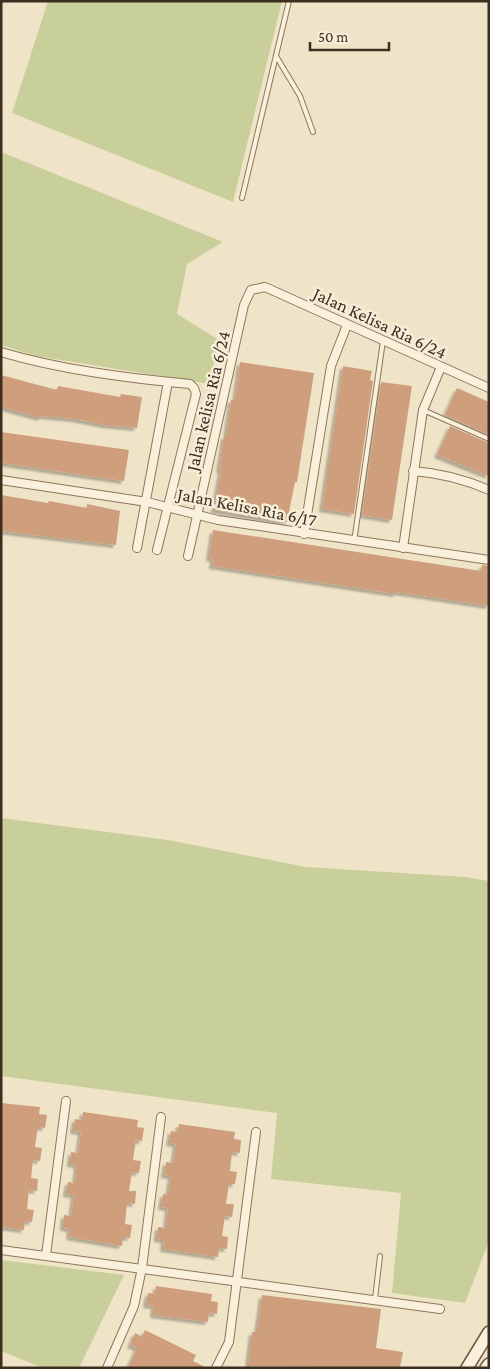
<svg xmlns="http://www.w3.org/2000/svg" width="490" height="1369" viewBox="0 0 490 1369" font-family="'Crimson Pro',serif">
  <style>
    .green { fill: #c9cf9b }
    .building { fill: #cf9f7d; filter: url(#shadow) }
    .lines { fill: none; stroke-linecap: round; stroke-linejoin: round }
    .lane-casing { stroke: #8d765c; stroke-width: 6 }
    .street-casing { stroke: #8d765c; stroke-width: 10 }
    .secondary-casing { stroke: #6f573f; stroke-width: 14 }
    .lane { stroke: #faf1dc; stroke-width: 4 }
    .street { stroke: #faf1dc; stroke-width: 8 }
    .secondary { stroke: #faf1dc; stroke-width: 11 }
    .labels { text-anchor: middle; stroke-width: 5; stroke-linejoin: round; paint-order: stroke }
    .street-label { font-size: 18px; fill: #3d2e20; stroke: #f7eed8 }
  </style>
  <defs>
    <filter id="shadow"><feDropShadow dx="-3" dy="3" stdDeviation="1" flood-color="#0004"/></filter>
  </defs>
  <rect width="100%" height="100%" fill="#f0e4c8"/>
  <g class="green">
    <path d="M48 1H282L233 202 12 113Z"/>
    <path d="M1 152 223 242 187 264 177 314 219 340 209 384 36 356 1 345Z"/>
    <path d="M1 818 168 840 306 867 465 877 489 881V1241L465 1303 392 1293 401 1193 271 1179 277 1113 1 1076Z"/>
    <path d="M1 1260 124 1275 79 1368H43L1 1351Z"/>
  </g>
  <g class="building">
    <path d="M240 362 314 373 297 482H295L287 522 214 510 221 470H219L224 436 226 437 231 400H235Z"/>
    <path d="M343 366 372 371 370 380 373 381 354 514 322 509Z"/>
    <path d="M1 375 57 390 58 386 120 397 121 394 142 397 137 428 105 425 75 419 42 416 41 418 1 407Z"/>
    <path d="M381 382 412 386 392 520 362 515Z"/>
    <path d="M457 388 489 402V435L445 415Z"/>
    <path d="M450 426 489 443V476L437 455Z"/>
    <path d="M1 432 129 450 124 481 1 463Z"/>
    <path d="M1 495 48 503 49 501 87 508V504L120 511 116 545 1 531Z"/>
    <path d="M213 530 481 571 482 565 489 566V606L397 592 396 594 212 566 213 559 209 558Z"/>
    <path d="M1 1103 40 1107 39 1114 47 1115 45 1128 38 1127 35 1147 42 1148 40 1161 33 1160 31 1178 38 1179 37 1191 29 1190 27 1209 34 1210 32 1222 25 1221 24 1230 1 1227Z"/>
    <path d="M83 1112 138 1120 137 1127 144 1128 142 1141 136 1140 133 1160 141 1161 139 1173 132 1172 129 1191H136L135 1204 127 1203 125 1224 132 1225 130 1238 123 1237 122 1246 69 1237 70 1229 63 1228 64 1215 71 1216 74 1195 66 1194 68 1182 75 1183 77 1165 70 1164 71 1152 78 1153 81 1132 73 1131 75 1119 82 1120Z"/>
    <path d="M179 1124 235 1132 234 1139 241 1140 240 1153 232 1152 230 1171 237 1172 235 1184H229L226 1204H234L232 1217 225 1216 222 1236 228 1237 227 1249 219 1248 218 1257 163 1249 164 1240 157 1239 158 1227 166 1228 168 1208 161 1207 163 1194 168 1195 171 1176 164 1175 166 1162 173 1163 176 1144 169 1143 171 1131 178 1132Z"/>
    <path d="M156 1286 212 1294 211 1301 218 1302 217 1314 209 1313 208 1322 153 1315 154 1306 146 1305 148 1293 155 1294Z"/>
    <path d="M262 1295 381 1309 376 1348 403 1352 400 1368 248 1366 252 1332H257Z"/>
    <path d="M145 1330 196 1355 193 1361 207 1368H128L137 1348 130 1345 135 1333 142 1337Z"/>
  </g>
  <g class="lines">
    <g class="lane-casing">
      <g id="lane">
        <path d="M276 56 300 96 313 132"/>
        <path d="M242 198 289 1"/>
        <path d="M423 410 489 439"/>
        <path d="M354 542 383 341"/>
        <path d="M375 1299 380 1256"/>
      </g>
    </g>
    <g class="street-casing">
      <g id="street">
        <path d="M1 352C62 370 127 378 190 384L194 388 196 394 157 550"/>
        <path d="M413 471C440 473 464 479 489 490"/>
        <path d="M1 480 147 502 218 520 489 560"/>
        <path d="M304 534 331 366 347 325"/>
        <path d="M137 548 168 382"/>
        <path d="M403 548 423 410 441 367"/>
        <path d="M188 556 244 305 251 290 265 287 489 388"/>
        <path d="M1 1250 440 1309"/>
        <path d="M46 1255 66 1101"/>
        <path d="M107 1368 134 1306 142 1268 161 1117"/>
        <path d="M216 1368 229 1342 256 1132"/>
      </g>
    </g>
    <g class="secondary-casing">
      <g id="secondary">
        <path d="M467 1368 489 1332"/>
        <path d="M486 1368 489 1364"/>
      </g>
    </g>
    <use href="#lane" class="lane"/>
    <use href="#street" class="street"/>
    <use href="#secondary" class="secondary"/>
  </g>
  <g class="labels">
    <g class="street-label">
      <text transform="translate(380 323) rotate(25)" y="6">Jalan Kelisa Ria 6/24</text>
      <text transform="translate(208 401) rotate(-77)" y="6">Jalan kelisa Ria 6/24</text>
      <text transform="translate(247 507) rotate(11)" y="6">Jalan Kelisa Ria 6/17</text>
    </g>
  </g>
  <rect width="490" height="1369" fill="none" stroke="#3d2e20" stroke-width="5"/>
  <path d="M310 42v8h79v-8" fill="none" stroke="#3d2e20" stroke-width="2.5"/>
  <text x="318" y="42" font-size="15" fill="#3d2e20" stroke="#f7eed8" stroke-width="4" paint-order="stroke">50 m</text>
</svg>
